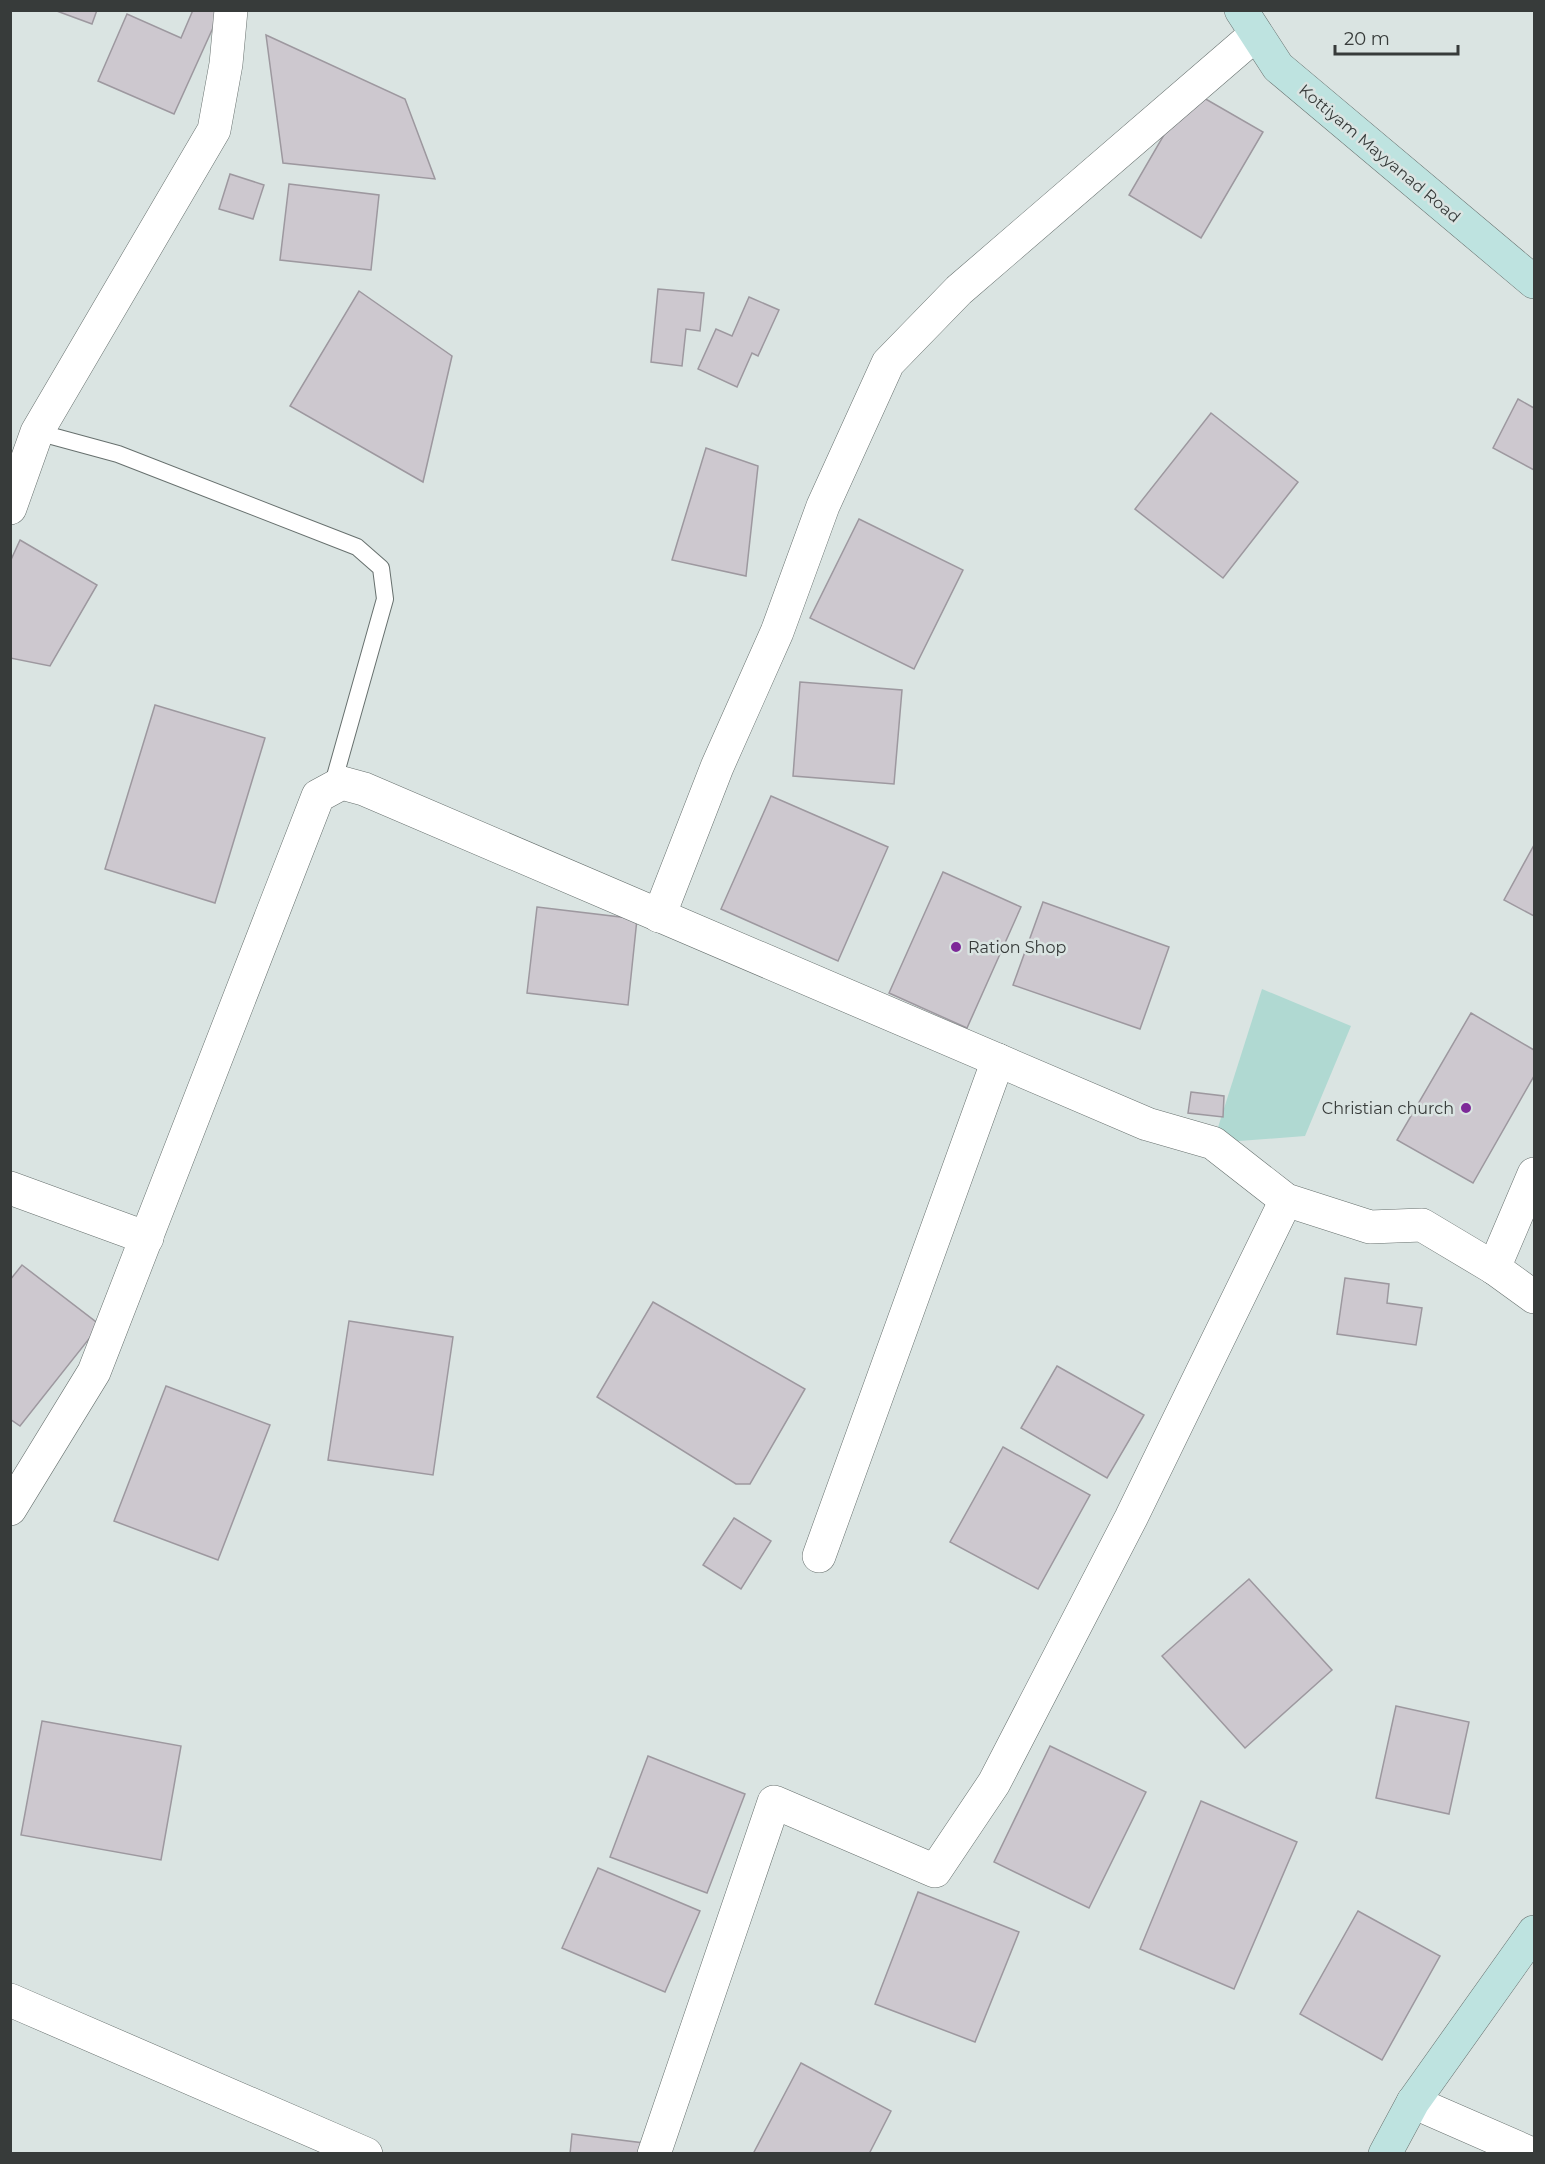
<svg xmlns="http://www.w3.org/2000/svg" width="1545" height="2164" viewBox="0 0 1545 2164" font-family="Montserrat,sans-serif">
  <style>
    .green { fill: #b0d9d2 }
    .building { fill: #cdc8cf; stroke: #9d989f; stroke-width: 1.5 }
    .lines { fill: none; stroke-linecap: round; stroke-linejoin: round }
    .lane-casing { stroke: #67706e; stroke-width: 18 }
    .street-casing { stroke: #67706e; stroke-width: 34 }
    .secondary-casing { stroke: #67706e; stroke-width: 34 }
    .lane { stroke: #fff; stroke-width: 16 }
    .street { stroke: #fff; stroke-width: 33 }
    .secondary { stroke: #bee3e0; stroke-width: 33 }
    .poi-dot { fill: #7d2998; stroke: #dae4e2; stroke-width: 2 }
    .labels { text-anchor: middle; stroke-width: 5; stroke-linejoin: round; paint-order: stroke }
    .street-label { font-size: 16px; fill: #373b3a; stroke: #dae4e2 }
    .poi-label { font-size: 16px; fill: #373b3a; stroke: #dae4e2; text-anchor: start }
  </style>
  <rect width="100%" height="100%" fill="#dae4e2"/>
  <path class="green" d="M1262 989 1351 1026 1305 1136 1213 1143Z"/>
  <g class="building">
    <path d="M54 10H97L92 24Z"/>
    <path d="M193 10H221L174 114 98 81 127 14 181 38Z"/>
    <path d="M266 35 405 99 435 179 283 163Z"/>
    <path d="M1190 90 1263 132 1201 238 1129 195Z"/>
    <path d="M230 174 264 185 253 219 219 209Z"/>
    <path d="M289 184 379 195 371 270 280 260Z"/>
    <path d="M658 289 704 293 700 331 686 329 682 366 651 362Z"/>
    <path d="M359 291 452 356 423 482 290 406Z"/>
    <path d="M749 297 779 310 758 356 752 353 737 387 698 369 716 329 732 336Z"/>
    <path d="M1518 399 1534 408V470L1493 448Z"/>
    <path d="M1211 413 1298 482 1223 578 1135 509Z"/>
    <path d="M706 448 758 466 746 576 672 560Z"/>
    <path d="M859 519 963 570 914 669 810 618Z"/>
    <path d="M20 540 97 585 50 666 10 658V562Z"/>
    <path d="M800 682 902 690 894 784 793 776Z"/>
    <path d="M155 705 265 738 215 903 105 869Z"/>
    <path d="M771 796 888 847 838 961 721 909Z"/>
    <path d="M1534 845V916L1504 900Z"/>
    <path d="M943 872 1021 907 967 1028 889 993Z"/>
    <path d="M1043 902 1169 947 1140 1029 1013 985Z"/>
    <path d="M537 907 637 919 628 1005 527 993Z"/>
    <path d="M1471 1013 1534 1050V1076L1473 1183 1397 1140Z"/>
    <path d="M1191 1092 1224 1096 1223 1117 1188 1113Z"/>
    <path d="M22 1265 100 1325 20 1426 10 1419V1280Z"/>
    <path d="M1345 1278 1389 1284 1387 1303 1422 1308 1416 1345 1337 1334Z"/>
    <path d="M653 1302 805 1389 750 1484H736L597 1397Z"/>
    <path d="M349 1321 453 1337 433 1475 328 1460Z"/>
    <path d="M1057 1366 1144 1415 1107 1478 1021 1428Z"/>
    <path d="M166 1386 270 1425 218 1560 114 1521Z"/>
    <path d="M1003 1447 1090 1495 1038 1589 950 1542Z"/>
    <path d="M734 1518 771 1541 741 1589 703 1565Z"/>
    <path d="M1249 1579 1332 1670 1245 1748 1162 1656Z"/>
    <path d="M1396 1706 1469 1722 1449 1814 1376 1798Z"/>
    <path d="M42 1721 181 1746 161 1860 21 1835Z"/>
    <path d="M1050 1746 1146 1792 1089 1908 994 1862Z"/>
    <path d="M648 1756 745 1794 707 1893 610 1857Z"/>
    <path d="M1201 1801 1297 1842 1234 1989 1140 1949Z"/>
    <path d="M598 1868 700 1911 665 1992 562 1948Z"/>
    <path d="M918 1892 1019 1932 975 2042 875 2004Z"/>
    <path d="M1358 1911 1440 1956 1382 2060 1300 2014Z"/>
    <path d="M801 2063 891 2111 869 2154H753Z"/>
    <path d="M572 2134 644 2143 643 2154H570Z"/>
  </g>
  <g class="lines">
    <g class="lane-casing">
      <path id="lane" d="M37 432 118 454 357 547 381 568 385 599 332 787"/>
    </g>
    <g class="street-casing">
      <g id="street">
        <path d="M10 508 37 432 214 130 226 64 231 10"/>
        <path d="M659 916 717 767 777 632 823 506 888 363 959 290 1256 34"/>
        <path d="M10 1188 147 1238"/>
        <path d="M1494 1268 1534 1174"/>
        <path d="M10 1509 94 1372 318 796 342 783 364 789 1147 1124 1213 1143 1286 1200 1370 1227 1422 1225 1494 1268 1534 1297"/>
        <path d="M819 1556 998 1060"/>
        <path d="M10 2000 366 2154"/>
        <path d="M1413 2102 1532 2154"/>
        <path d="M654 2154 774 1802 935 1871 994 1783 1131 1518 1286 1200"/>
      </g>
    </g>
    <g class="secondary-casing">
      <g id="secondary">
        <path d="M1241 10 1278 67 1534 282"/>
        <path d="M1385 2154 1413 2102 1534 1932"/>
      </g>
    </g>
    <use href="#lane" class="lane"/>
    <use href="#street" class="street"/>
    <use href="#secondary" class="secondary"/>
  </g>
  <g class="poi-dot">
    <circle cx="956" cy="947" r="6"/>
    <circle cx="1466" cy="1108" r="6"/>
  </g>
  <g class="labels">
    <g class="street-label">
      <text transform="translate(1380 153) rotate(40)" y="6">Kottiyam Mayyanad Road</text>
    </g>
    <g class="poi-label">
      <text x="968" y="953">Ration Shop</text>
      <text x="1454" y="1114" text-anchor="end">Christian church</text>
    </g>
  </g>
  <rect width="1545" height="2164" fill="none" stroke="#373b3a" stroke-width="24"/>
  <path d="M1335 45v9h123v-9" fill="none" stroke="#373b3a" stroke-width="3"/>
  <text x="1344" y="45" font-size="18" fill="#373b3a" stroke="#dae4e2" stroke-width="4.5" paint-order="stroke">20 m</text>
</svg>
